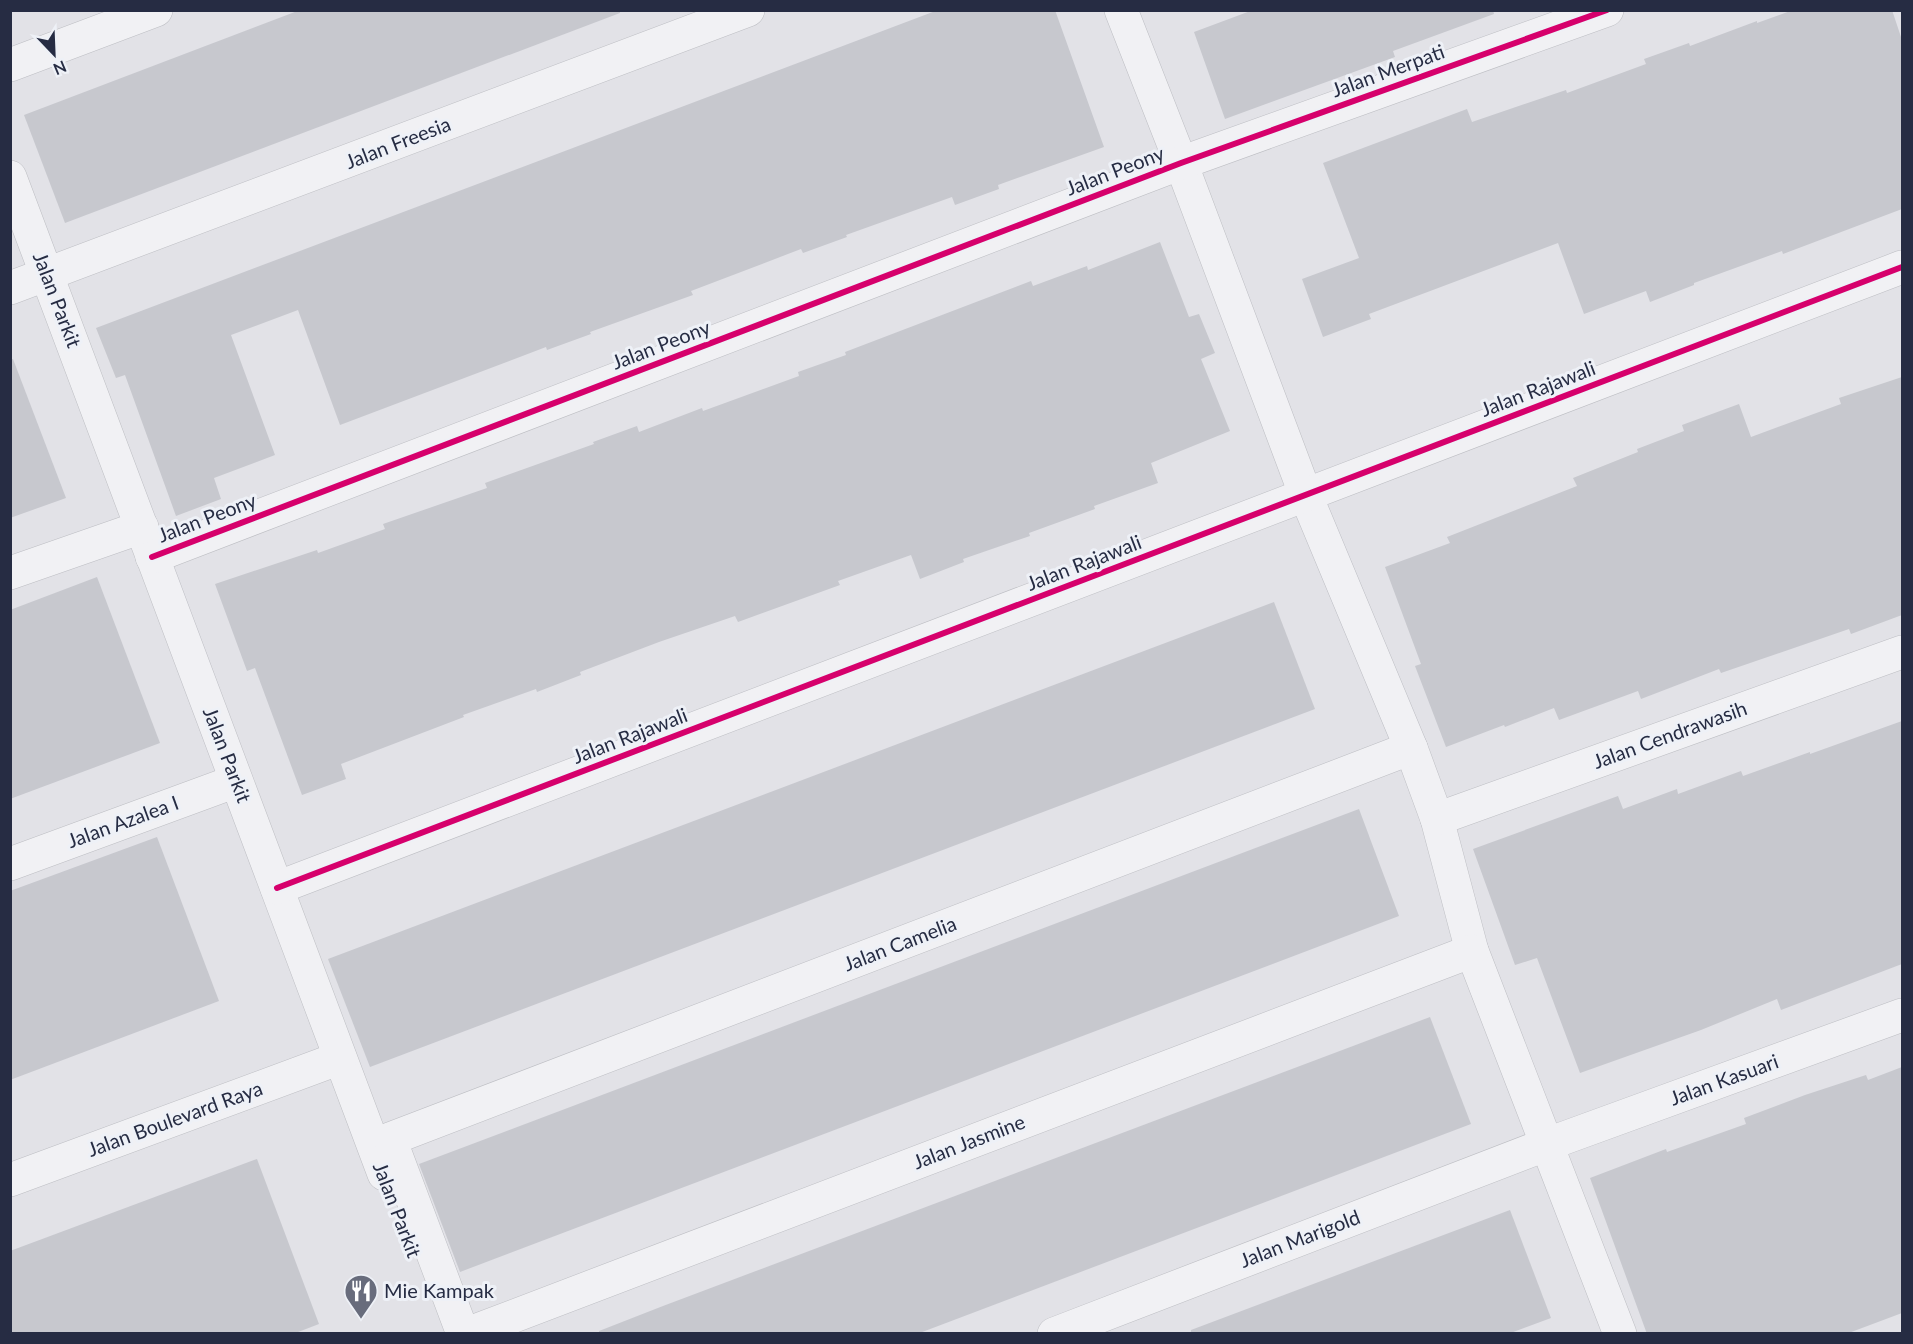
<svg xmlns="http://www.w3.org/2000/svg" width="1913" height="1344" viewBox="0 0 1913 1344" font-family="Lato,sans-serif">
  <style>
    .building { fill: #c7c8ce }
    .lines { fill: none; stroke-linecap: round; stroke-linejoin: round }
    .minor-casing { stroke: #bdbec3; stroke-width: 34 }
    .minor { stroke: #f1f1f4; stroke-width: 33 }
    .cycleway-casing { stroke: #eef1f7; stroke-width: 10 }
    .cycleway { stroke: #d6006c; stroke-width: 6 }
    .labels { text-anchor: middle; stroke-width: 6; stroke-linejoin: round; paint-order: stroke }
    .street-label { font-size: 20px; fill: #262c43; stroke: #eef1f7 }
    .poi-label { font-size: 20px; fill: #262c43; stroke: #eef1f7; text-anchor: start }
  </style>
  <rect width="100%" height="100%" fill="#e2e2e7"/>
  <g class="building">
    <path d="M300 10H620V13L65 223 24 115Z"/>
    <path d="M938 10H1055L1104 147 998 185 999 189 955 205 952 197 846 235 847 237 803 253 801 249 691 291 693 295 590 332 591 334 547 350 546 347 340 425 298 310 231 335 275 455 214 478 221 499 176 516 125 375 116 378 96 328Z"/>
    <path d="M1253 10H1493L1494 14 1393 51 1395 57 1225 119 1194 32Z"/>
    <path d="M1793 10H1892L1902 40V209L1783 254 1782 251 1694 283V285L1650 302 1646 291 1584 314 1558 243 1369 314 1371 319 1323 337 1302 279 1359 258 1323 163 1467 109 1472 122 1566 90 1567 93 1646 64 1644 59 1689 43 1690 46 1757 21V23Z"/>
    <path d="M1160 242 1189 317 1199 314 1215 353 1201 359 1230 431 1151 463 1158 483 1094 506 1095 509 1029 533 1030 536 963 559 964 562 920 579 911 555 838 581 840 585 738 622 735 616 659 642 580 672 581 675 537 692 536 689 463 715 464 717 341 764 346 779 302 795 255 668 247 671 215 584 317 550 318 553 385 529 383 524 487 488 485 483 594 444 593 442 637 426 639 432 702 408 703 411 799 376 798 372 846 355 845 352 1031 281 1033 286 1087 266 1088 270Z"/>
    <path d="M13 359 66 498 10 518V360Z"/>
    <path d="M1902 377V615L1851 634 1849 629 1721 673 1719 669 1641 699 1638 691 1559 720 1554 708 1505 727 1504 725 1446 747 1415 666 1421 664 1385 567 1450 543 1447 537 1577 486 1573 478 1638 452 1637 449 1684 431 1682 425 1739 404 1751 437 1841 404 1839 398Z"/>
    <path d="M97 577 160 743 10 799V610Z"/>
    <path d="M1274 602 1315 709 370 1067 328 959Z"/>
    <path d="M1902 721V964L1781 1010 1777 999 1701 1030 1580 1073 1537 958 1515 965 1473 849 1618 796 1623 809 1677 789 1678 794 1741 771 1743 776 1810 752V754Z"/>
    <path d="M1359 809 1399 916 460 1272 419 1164Z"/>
    <path d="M157 837 219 1001 10 1080V891Z"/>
    <path d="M1430 1017 1471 1124 917 1334H599V1331L663 1306Z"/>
    <path d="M1902 1067V1313L1846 1334H1647L1590 1178 1666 1149 1667 1152 1746 1124 1744 1118 1805 1095 1866 1075 1868 1080Z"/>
    <path d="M257 1159 319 1324 293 1334H10V1251Z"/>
    <path d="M1510 1210 1551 1318 1508 1334H1191V1330Z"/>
  </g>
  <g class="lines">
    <g class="minor-casing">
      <g id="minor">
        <path d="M1121 10 1181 163 1306 496 1411 748 1437 819 1472 951 1620 1334"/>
        <path d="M10 65 156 10"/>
        <path d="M10 177 384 1174"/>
        <path d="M10 288 748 10"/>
        <path d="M152 557 1181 163 1607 10"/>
        <path d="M10 573 142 527"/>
        <path d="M1437 819 1902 652"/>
        <path d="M10 864 236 781"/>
        <path d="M277 888 1902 267"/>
        <path d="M10 1180 340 1058"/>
        <path d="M463 1334 390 1139 1411 748"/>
        <path d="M467 1334 1472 951"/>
        <path d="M1054 1334 1545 1145 1902 1015"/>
      </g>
    </g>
    <use href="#minor" class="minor"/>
    <g class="cycleway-casing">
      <g id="cycleway">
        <path d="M152 557 1181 163 1607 10"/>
        <path d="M277 888 1902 267"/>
      </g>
    </g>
    <use href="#cycleway" class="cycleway"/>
  </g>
  <defs>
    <g id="restaurant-pin" transform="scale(1.725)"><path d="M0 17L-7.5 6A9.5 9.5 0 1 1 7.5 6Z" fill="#686c7c" stroke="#eef1f7"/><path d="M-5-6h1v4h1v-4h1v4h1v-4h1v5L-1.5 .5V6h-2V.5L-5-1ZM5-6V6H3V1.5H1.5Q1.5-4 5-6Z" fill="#fff"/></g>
  </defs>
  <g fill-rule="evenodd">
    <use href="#restaurant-pin" x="361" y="1291"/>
  </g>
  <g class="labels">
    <g class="street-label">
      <text transform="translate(1388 71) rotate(-20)" y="7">Jalan Merpati</text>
      <text transform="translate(398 143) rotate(-21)" y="7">Jalan Freesia</text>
      <text transform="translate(1115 171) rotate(-21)" y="7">Jalan Peony</text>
      <text transform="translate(57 300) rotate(69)" y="7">Jalan Parkit</text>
      <text transform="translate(661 345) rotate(-21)" y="7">Jalan Peony</text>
      <text transform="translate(1538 389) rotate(-21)" y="7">Jalan Rajawali</text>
      <text transform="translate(207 518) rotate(-21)" y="7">Jalan Peony</text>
      <text transform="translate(1084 563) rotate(-21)" y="7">Jalan Rajawali</text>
      <text transform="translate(1670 735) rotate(-20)" y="7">Jalan Cendrawasih</text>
      <text transform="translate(630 736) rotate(-21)" y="7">Jalan Rajawali</text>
      <text transform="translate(227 755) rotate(69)" y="7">Jalan Parkit</text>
      <text transform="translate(123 822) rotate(-20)" y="7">Jalan Azalea I</text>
      <text transform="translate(900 944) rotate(-21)" y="7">Jalan Camelia</text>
      <text transform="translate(1724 1080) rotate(-20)" y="7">Jalan Kasuari</text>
      <text transform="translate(175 1119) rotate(-20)" y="7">Jalan Boulevard Raya</text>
      <text transform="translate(969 1142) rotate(-21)" y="7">Jalan Jasmine</text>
      <text transform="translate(397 1210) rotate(69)" y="7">Jalan Parkit</text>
      <text transform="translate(1300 1239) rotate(-21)" y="7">Jalan Marigold</text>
    </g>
    <g class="poi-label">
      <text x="384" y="1298">Mie Kampak</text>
    </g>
  </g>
  <rect width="1913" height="1344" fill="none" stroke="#262c43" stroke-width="24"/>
  <g transform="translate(54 54) rotate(157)" stroke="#eef1f7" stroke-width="4.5" paint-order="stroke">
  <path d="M0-4.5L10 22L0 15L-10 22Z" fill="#262c43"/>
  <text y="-9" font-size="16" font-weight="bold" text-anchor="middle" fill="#262c43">N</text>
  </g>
</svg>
